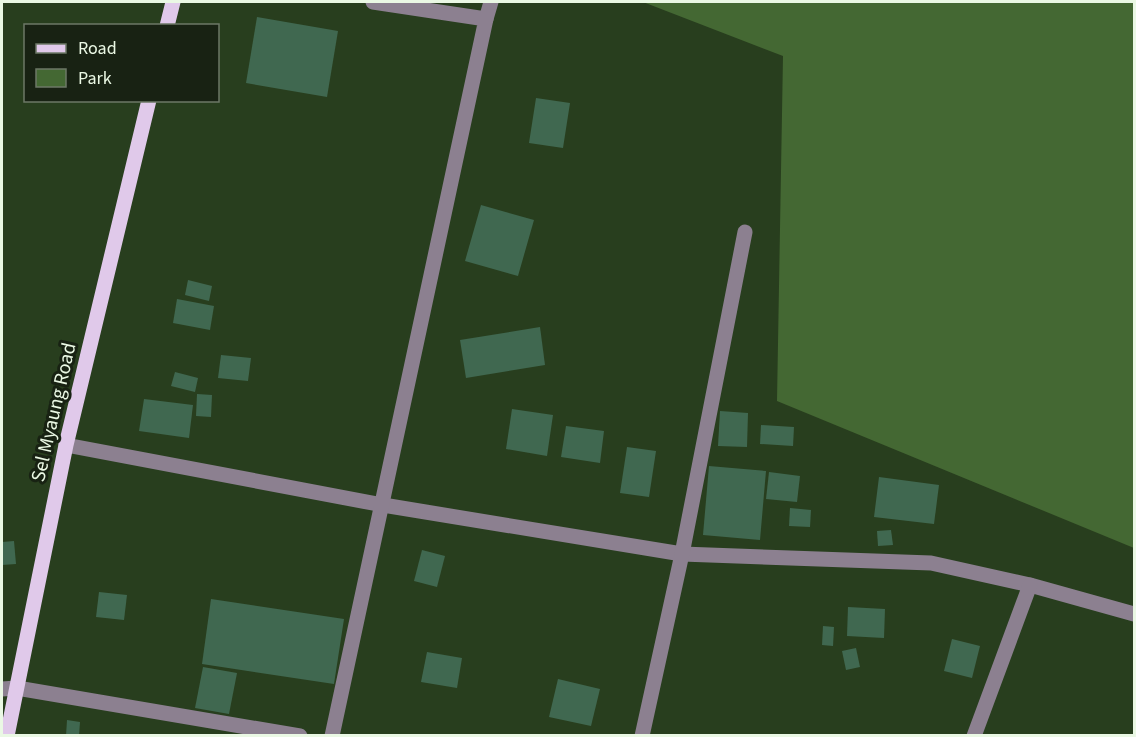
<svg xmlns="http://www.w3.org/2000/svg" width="1136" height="737" viewBox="0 0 1136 737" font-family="'Source Sans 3',sans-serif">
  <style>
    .green { fill: #446833 }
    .building { fill: #406850 }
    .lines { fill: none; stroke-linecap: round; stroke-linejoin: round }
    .minor { stroke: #8c8090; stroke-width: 15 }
    .major { stroke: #e0c9ea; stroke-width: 15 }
    .labels { text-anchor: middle; stroke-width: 6; stroke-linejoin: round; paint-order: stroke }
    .street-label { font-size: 20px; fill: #eaf8e4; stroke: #182213 }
  </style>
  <rect width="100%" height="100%" fill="#283e1e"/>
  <path class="green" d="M643 2H1134V548L777 401 783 56Z"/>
  <g class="building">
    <path d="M257 17 338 31 327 97 246 83Z"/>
    <path d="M536 98 570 103 563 148 529 143Z"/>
    <path d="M481 205 534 220 518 276 465 261Z"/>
    <path d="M188 280 212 286 209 301 185 295Z"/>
    <path d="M177 299 214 306 210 330 173 323Z"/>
    <path d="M540 327 545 365 466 378 460 340Z"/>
    <path d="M221 355 251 358 248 381 218 378Z"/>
    <path d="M175 372 198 378 195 392 171 386Z"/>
    <path d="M197 394 212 395 211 417 196 416Z"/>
    <path d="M144 399 193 405 189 438 139 431Z"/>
    <path d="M512 409 553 415 547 456 506 449Z"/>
    <path d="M720 411 748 413 747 447 718 446Z"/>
    <path d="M761 425 794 427 793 446 760 444Z"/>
    <path d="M566 426 604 431 600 463 561 457Z"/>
    <path d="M627 447 656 451 649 497 620 493Z"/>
    <path d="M709 466 766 471 760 540 703 535Z"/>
    <path d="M769 472 800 476 797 502 766 499Z"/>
    <path d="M879 477 939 485 934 524 874 517Z"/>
    <path d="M790 508 811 510 810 527 789 526Z"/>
    <path d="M891 530 893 545 878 546 877 531Z"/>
    <path d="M14 541 16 564 2 565V542Z"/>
    <path d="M422 550 445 556 437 587 414 581Z"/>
    <path d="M99 592 127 595 124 620 96 617Z"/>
    <path d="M211 599 344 619 334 684 202 664Z"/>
    <path d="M848 607 885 609 884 638 847 636Z"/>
    <path d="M823 626 834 627 833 646 822 645Z"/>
    <path d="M952 639 980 646 972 678 944 671Z"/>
    <path d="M856 648 860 667 846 670 842 651Z"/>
    <path d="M427 652 462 658 457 688 421 682Z"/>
    <path d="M203 667 237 673 229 714 195 708Z"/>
    <path d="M558 679 600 689 591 726 549 717Z"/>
    <path d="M67 720 80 722 79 736H66Z"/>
  </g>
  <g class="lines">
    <g class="minor">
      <path d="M486 19 491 2"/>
      <path d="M66 445 383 505 682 554 931 563 1030 585 1134 614"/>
      <path d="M2 689 17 688 300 736"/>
      <path d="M332 736 486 19 373 2"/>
      <path d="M642 736 682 554 745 232"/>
      <path d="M974 736 1030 585"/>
    </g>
    <g class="major">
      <path d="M167 26 173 2"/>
      <path d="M7 736 66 445 149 100"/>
    </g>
  </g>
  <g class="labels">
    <g class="street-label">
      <text transform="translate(53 412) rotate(-77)" y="7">Sel Myaung Road</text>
    </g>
  </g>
  <rect width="1136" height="737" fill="none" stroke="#eaf8e4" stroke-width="6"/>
  <rect x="24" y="24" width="195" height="78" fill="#182213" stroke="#6c7867" stroke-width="1.5"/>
  <rect x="36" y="44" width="30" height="9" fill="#e0c9ea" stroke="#6c7867" stroke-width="1.5"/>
  <text x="78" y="54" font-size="18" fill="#eaf8e4">Road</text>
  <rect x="36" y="69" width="30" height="18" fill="#446833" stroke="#6c7867" stroke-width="1.5"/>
  <text x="78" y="84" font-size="18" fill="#eaf8e4">Park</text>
</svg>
